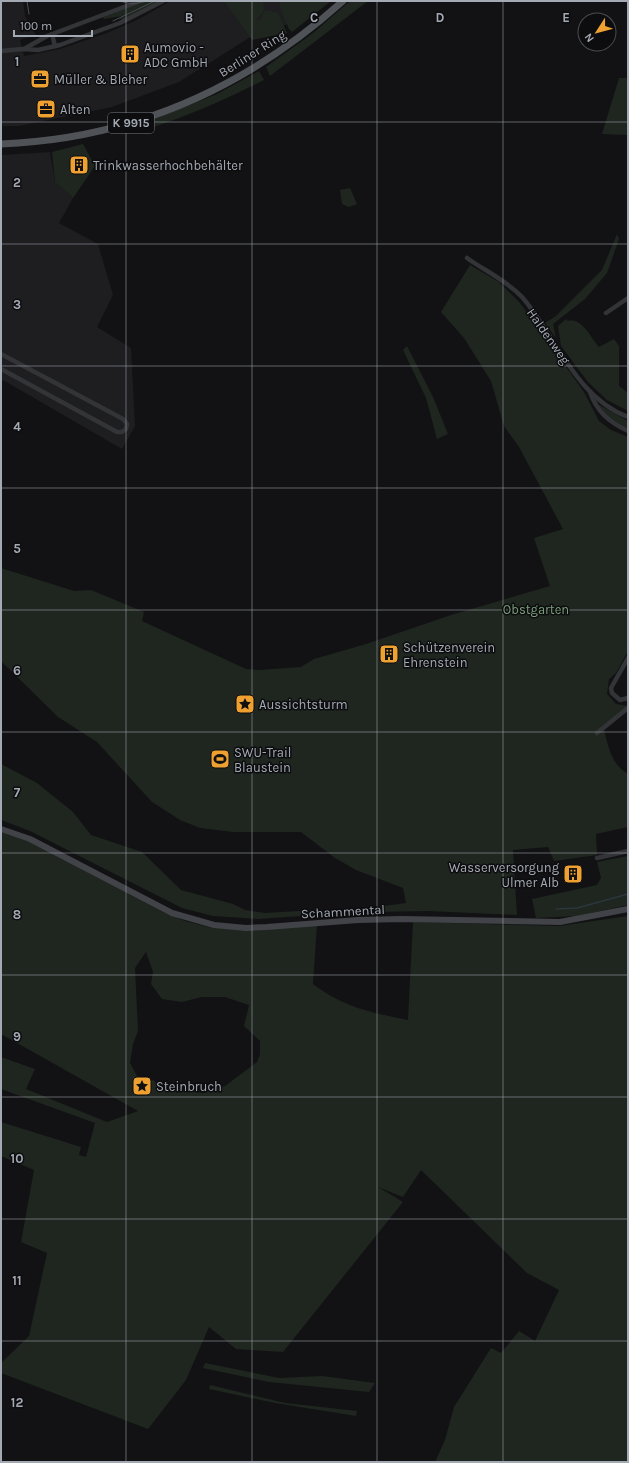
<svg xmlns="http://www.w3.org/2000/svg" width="629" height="1463" viewBox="0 0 629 1463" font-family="Karla,sans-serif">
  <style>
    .built { fill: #1e1e21 }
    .green { fill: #1e261f; fill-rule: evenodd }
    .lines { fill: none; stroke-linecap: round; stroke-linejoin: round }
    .stream { stroke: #2c363c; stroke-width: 1.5 }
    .street { stroke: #333438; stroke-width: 4.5 }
    .secondary { stroke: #414348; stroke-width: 6 }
    .primary { stroke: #4f5257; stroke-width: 7 }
    .tram { stroke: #4a4c51; stroke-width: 1 }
    .grid { fill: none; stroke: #a4aab4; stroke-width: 1; stroke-opacity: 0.55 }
    .labels { text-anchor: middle; stroke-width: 3; stroke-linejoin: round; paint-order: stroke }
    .shield { fill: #0d0d0f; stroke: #777b82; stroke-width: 1 }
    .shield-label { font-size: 12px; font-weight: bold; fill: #a4aab4 }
    .poi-label { font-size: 13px; fill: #a4aab4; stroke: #0d0d0f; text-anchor: start }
    .street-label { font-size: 13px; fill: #a4aab4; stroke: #0d0d0f }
    .park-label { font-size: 13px; fill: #7b9f7b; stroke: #0d0d0f }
    .grid-label { font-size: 13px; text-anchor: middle; font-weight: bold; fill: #a4aab4; stroke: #0d0d0f; stroke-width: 3; stroke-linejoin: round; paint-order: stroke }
  </style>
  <rect width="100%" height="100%" fill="#121214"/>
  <g class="built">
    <path d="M1 1H23L25 16 36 35 20 40 24 56 60 49 107 33 139 19 170 1H318L291 23 252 36 179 82 112 107 19 126H1Z"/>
    <path d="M50 152 55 182 73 198 59 223 98 244 113 295 97 327 131 348 135 426 122 449 3 380 1 383V155Z"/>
  </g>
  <g class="green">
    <path d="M142 1H161L124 20 119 19 134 11 122 16 104 19 103 17Z"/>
    <path d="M224 1H263L264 11 256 20H261L265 10 278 13 287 33 252 40Z"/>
    <path d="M280 1H331L292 32 289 29 280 8Z"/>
    <path d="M350 1H368L270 76 266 67 313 33Z"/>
    <path d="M259 71 264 80C227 99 190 115 151 128L147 122 217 94Z"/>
    <path d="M619 78H628V135L602 134Z"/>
    <path d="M83 144 95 166 73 198 55 182 52 152Z"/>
    <path d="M350 188 357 204 349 207 342 204 340 190Z"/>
    <path d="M617 234 619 239 607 273 585 299 553 324 556 338 545 323 556 316 602 270Z"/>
    <path d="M470 265 499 282 520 303 584 392 599 421 611 430 628 437V651L616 673 609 679 607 694 616 704 628 706 604 730C609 748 611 764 628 774V827L596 834 597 855 554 861 548 847 513 850 517 915 428 911 376 912V907L406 903 403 888 356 870 335 858 301 832H233L200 828 180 820 152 802 97 742 58 717 1 661V568L74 591 91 590 144 612 142 621 246 669 259 670 301 667 314 659 366 644 451 615 550 586 534 538 563 529 519 447 504 426 491 381 464 338 441 312Z"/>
    <path d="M566 319 568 321C582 317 591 338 599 347L614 339 619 346V386L628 393V411L607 400 588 382 561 346 558 326Z"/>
    <path d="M407 346 433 397 448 434 437 439 426 398 403 350Z"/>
    <path d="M596 403 628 421V429L610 419Z"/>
    <path d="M1 764 37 783 73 812 91 835 142 852 181 890 233 904 245 910 265 913 315 910 316 915 258 919 213 916 182 908 30 831 1 820Z"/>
    <path d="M1 832 31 842 165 913 185 921 212 928 317 925 313 984C345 1008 370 1012 408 1020L413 922 559 926 628 916V1462H435L445 1440 454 1407 491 1348 501 1353 519 1331 535 1341 559 1290 527 1273 421 1170 403 1197 378 1187 403 1202 283 1352 236 1349 209 1327 186 1380 148 1429 1 1373V1363L29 1336 47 1253 21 1242 34 1170 1 1156V1122L81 1147 79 1155 86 1157 95 1123 1 1089V1057L35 1069 26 1089 107 1122 138 1111 1 1034ZM146 952 153 972 151 984 162 999 182 1002 202 997H225L249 1005 244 1026 260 1041V1054L257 1062 225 1086 203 1093 163 1088 153 1080 137 1076 130 1063 133 1044 138 1031 135 968Z"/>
    <path d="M628 856V905L578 916 536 918 532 899 597 885 601 878 597 862Z"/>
    <path d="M205 1363 279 1378 322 1376 375 1383 369 1392 269 1382 203 1368Z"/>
    <path d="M210 1385 285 1403 357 1411 356 1416 275 1403 209 1389Z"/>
  </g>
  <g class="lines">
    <path class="stream" d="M556 909 577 908 628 894"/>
    <g class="street">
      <path d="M52 34 55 46"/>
      <path d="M24 49 47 36 140 1"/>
      <path d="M1 51 23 49 38 50 60 45 120 23 163 1"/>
      <path d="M467 258C485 271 506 280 522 297 556 336 575 397 628 417"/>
      <path d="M606 313 628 298"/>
      <path d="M1 354 123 419 127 424 126 429 122 432H117L1 369"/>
      <path d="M590 392C597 412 609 422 628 431"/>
      <path d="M628 658 611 688 612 693 620 700 628 698"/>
      <path d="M597 733 628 708"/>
      <path d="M597 858 628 851"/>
    </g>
    <path class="secondary" d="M1 829 30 839 172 913 214 925 246 928 267 927 358 920 402 919 560 922 628 909"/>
    <path class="primary" d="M1 144C132 139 246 88 343 1"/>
    <g class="tram">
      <path d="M27 1 29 14"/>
      <path d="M119 1 132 4 148 1"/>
      <path d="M113 21 155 1"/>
    </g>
  </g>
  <path class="grid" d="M126 1V1462M252 1V1462M377 1V1462M503 1V1462M1 122H628M1 244H628M1 366H628M1 488H628M1 610H628M1 732H628M1 853H628M1 975H628M1 1097H628M1 1219H628M1 1341H628"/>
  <defs>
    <g id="building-square" transform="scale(1)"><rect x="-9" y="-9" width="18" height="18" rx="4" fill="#eea130" stroke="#0d0d0f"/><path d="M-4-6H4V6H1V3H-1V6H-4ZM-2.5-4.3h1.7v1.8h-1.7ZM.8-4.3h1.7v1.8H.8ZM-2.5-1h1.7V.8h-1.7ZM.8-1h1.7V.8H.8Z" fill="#111"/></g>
    <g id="office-square" transform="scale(1)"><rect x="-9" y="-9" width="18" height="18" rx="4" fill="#eea130" stroke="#0d0d0f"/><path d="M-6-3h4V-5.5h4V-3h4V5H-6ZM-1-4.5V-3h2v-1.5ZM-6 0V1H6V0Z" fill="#111"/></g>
    <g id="sight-square" transform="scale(1)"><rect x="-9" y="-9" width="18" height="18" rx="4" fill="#eea130" stroke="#0d0d0f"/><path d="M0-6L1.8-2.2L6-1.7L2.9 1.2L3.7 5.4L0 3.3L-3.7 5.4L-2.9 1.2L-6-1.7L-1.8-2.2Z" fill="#111"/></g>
    <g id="stadium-square" transform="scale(1)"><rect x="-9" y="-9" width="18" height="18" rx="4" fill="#eea130" stroke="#0d0d0f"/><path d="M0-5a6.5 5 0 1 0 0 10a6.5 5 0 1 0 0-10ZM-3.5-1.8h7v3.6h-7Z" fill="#111"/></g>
  </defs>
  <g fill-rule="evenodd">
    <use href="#building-square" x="130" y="54"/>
    <use href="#office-square" x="40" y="79"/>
    <use href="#office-square" x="46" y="109"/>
    <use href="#building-square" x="79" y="165"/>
    <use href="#building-square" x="389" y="654"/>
    <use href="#sight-square" x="245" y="704"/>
    <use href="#stadium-square" x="220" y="759"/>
    <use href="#building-square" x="573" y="874"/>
    <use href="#sight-square" x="142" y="1086"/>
  </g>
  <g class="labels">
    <rect class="shield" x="108" y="113" width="46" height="20" rx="3"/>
    <g class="shield-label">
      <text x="131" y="127">K 9915</text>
    </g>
    <g class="poi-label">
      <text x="144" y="52">Aumovio -<tspan x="144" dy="15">ADC GmbH</tspan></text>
      <text x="54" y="84">Müller &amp; Bleher</text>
      <text x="60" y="114">Alten</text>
      <text x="93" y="170">Trinkwasserhochbehälter</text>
      <text x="403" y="652">Schützenverein<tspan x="403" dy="15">Ehrenstein</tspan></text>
      <text x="259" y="709">Aussichtsturm</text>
      <text x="234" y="757">SWU-Trail<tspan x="234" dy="15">Blaustein</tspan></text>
      <text x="559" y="872" text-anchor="end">Wasserversorgung<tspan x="559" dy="15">Ulmer Alb</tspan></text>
      <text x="156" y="1091">Steinbruch</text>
    </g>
    <g class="street-label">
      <text transform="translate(252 53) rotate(-32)" y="5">Berliner Ring</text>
      <text transform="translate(549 336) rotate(55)" y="5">Haldenweg</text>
      <text transform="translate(343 911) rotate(-3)" y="5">Schammental</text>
    </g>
    <g class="park-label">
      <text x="536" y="614">Obstgarten</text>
    </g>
  </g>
  <g class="grid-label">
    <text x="189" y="22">B</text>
    <text x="314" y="22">C</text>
    <text x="440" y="22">D</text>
    <text x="566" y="22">E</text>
    <text x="17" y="66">1</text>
    <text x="17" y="187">2</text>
    <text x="17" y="309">3</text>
    <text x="17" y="431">4</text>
    <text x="17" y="553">5</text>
    <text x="17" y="675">6</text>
    <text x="17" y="797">7</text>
    <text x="17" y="919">8</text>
    <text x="17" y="1041">9</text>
    <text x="17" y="1163">10</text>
    <text x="17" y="1285">11</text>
    <text x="17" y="1407">12</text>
  </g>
  <rect width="629" height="1463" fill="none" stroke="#a4aab4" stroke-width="4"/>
  <g transform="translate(597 32) rotate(234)"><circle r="19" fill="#0d0d0f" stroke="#494c51"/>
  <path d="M0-3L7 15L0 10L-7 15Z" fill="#eea130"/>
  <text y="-6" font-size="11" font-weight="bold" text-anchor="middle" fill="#a4aab4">N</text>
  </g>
  <path d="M14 30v6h78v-6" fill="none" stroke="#a4aab4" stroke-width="2"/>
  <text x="20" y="30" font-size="12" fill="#a4aab4" stroke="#0d0d0f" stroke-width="3" paint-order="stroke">100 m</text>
</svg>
